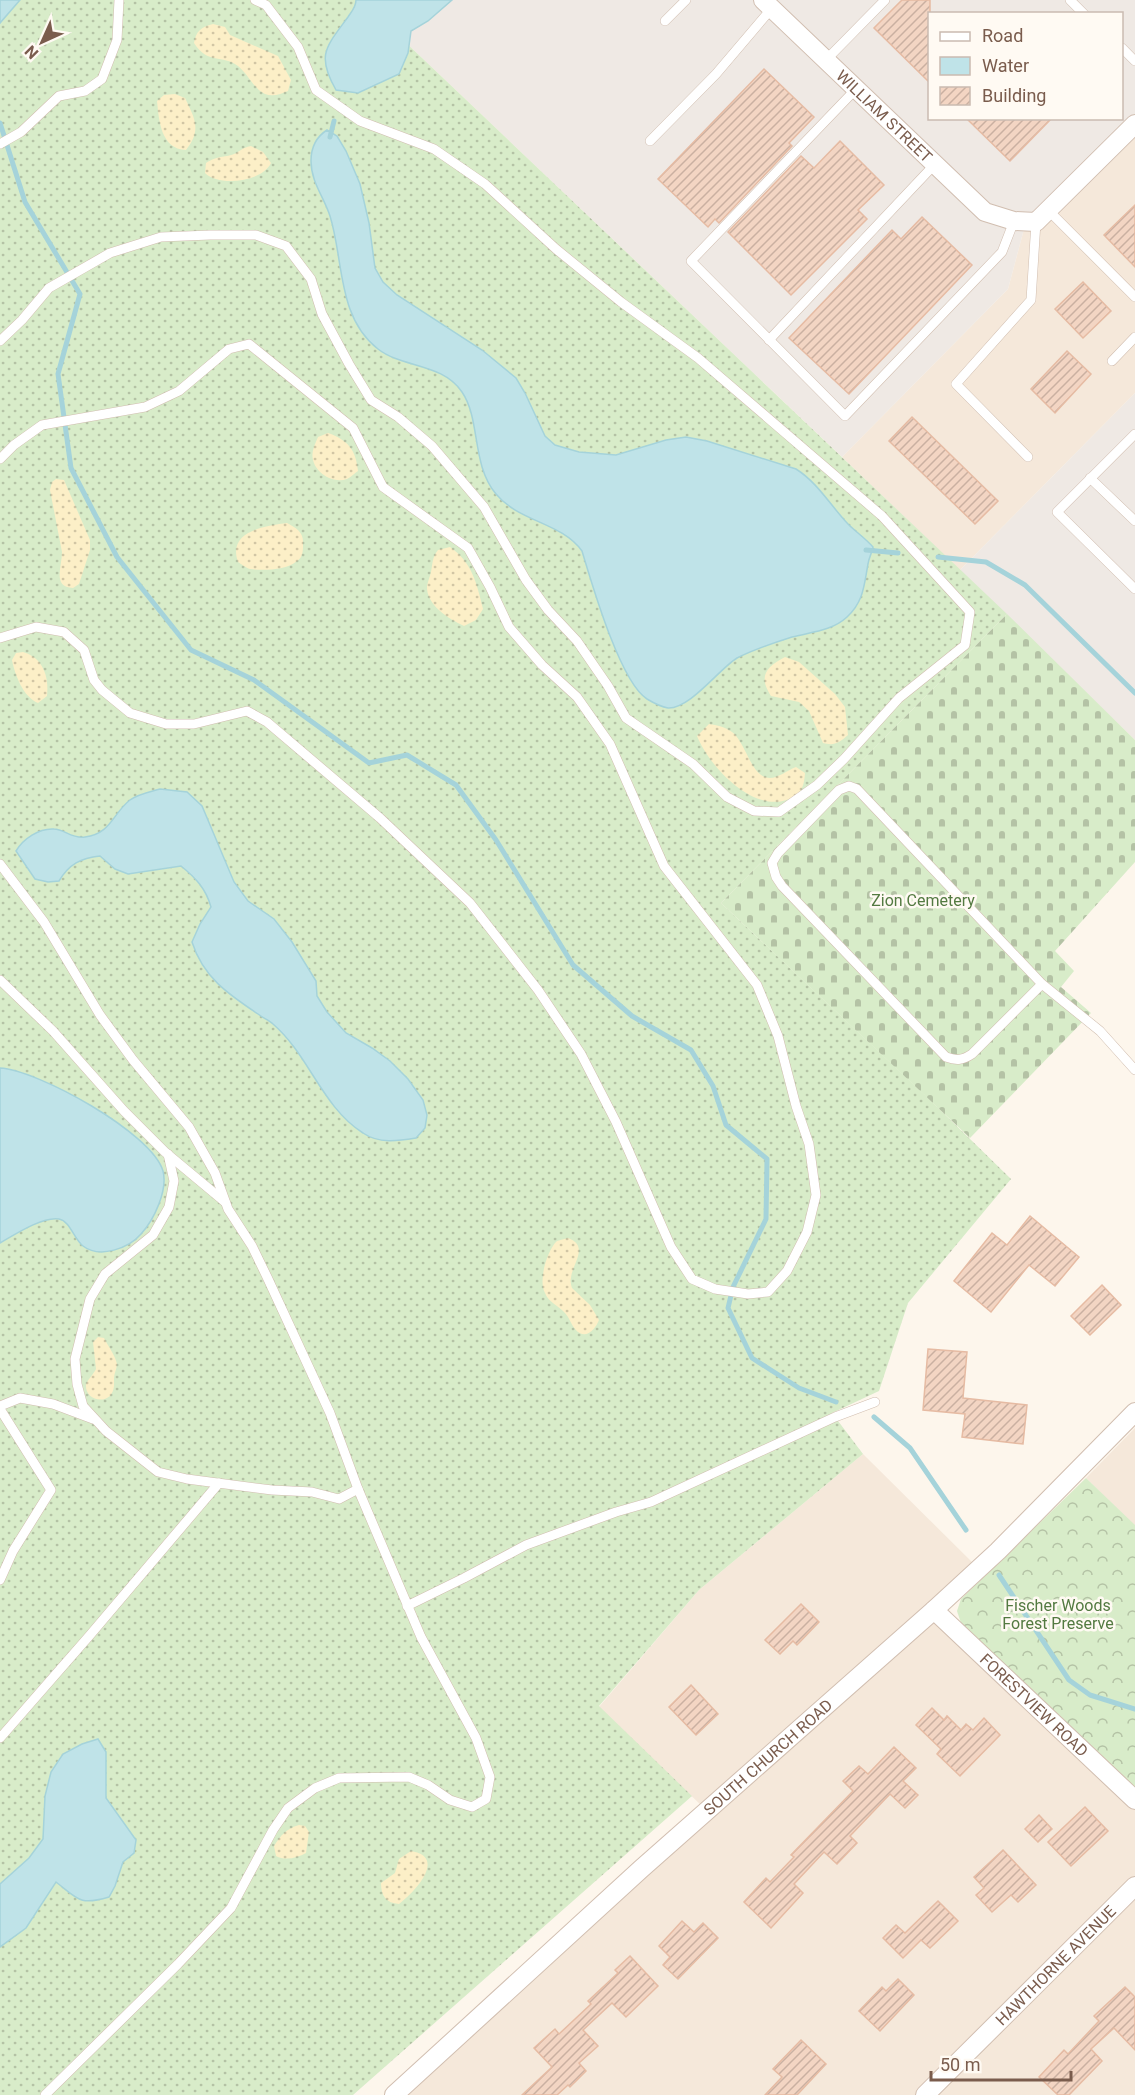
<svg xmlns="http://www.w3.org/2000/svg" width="1135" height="2095" viewBox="0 0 1135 2095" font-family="Roboto,sans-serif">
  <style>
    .residential { fill: #f5e8da }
    .industrial { fill: #efe9e4; fill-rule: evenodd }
    .grass { fill: url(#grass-dots) }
    .forest { fill: url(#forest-crowns) }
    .sand { fill: url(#sand-dots) }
    .cemetery { fill: url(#cemetery-stones) }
    .water { fill: #bfe3e8; stroke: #a5d3da; stroke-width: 1.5 }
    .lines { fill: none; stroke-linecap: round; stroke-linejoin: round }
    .stream { stroke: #a5d3da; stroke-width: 5 }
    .building { fill: url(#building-hatch); stroke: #e6bba3; stroke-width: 1.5 }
    .lane-casing { stroke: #d1beb0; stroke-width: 10 }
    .street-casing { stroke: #d1beb0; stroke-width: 20 }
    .lane { stroke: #fff; stroke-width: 9 }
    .street { stroke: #fff; stroke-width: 18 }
    .labels { text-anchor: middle; stroke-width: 5; stroke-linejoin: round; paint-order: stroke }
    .street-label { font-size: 16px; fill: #7a5c4d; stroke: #fffaf3 }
    .park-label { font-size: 16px; fill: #537a41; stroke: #fffaf3 }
  </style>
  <defs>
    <pattern id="grass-dots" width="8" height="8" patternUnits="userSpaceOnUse" patternTransform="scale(1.5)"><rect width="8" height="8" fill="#d8ecc9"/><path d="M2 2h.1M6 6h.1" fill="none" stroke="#b4c2a5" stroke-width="1.8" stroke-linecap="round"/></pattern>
    <pattern id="forest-crowns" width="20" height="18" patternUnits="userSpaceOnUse" patternTransform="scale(1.5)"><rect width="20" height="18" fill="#d8ecc9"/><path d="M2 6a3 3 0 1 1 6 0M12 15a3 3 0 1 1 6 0" fill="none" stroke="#b4c2a5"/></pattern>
    <pattern id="sand-dots" width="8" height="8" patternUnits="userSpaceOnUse" patternTransform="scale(1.5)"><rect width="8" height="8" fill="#fcefc7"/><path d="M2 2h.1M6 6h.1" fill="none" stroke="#d1c5a4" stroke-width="1.8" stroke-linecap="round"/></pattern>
    <pattern id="cemetery-stones" width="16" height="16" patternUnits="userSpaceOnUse" patternTransform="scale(1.5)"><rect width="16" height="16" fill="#d8ecc9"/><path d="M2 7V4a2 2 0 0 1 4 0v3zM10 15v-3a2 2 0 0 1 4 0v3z" fill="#b4c2a5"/></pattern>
    <pattern id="building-hatch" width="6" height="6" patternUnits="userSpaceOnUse" patternTransform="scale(1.5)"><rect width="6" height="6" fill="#f3d5c3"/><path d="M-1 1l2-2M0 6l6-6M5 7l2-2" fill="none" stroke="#cab0a1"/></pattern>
  </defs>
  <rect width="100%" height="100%" fill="#fdf6ec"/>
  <g class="residential">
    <path d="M1135 116V393L960 570 842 457 1008 289 1024 229Z"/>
    <path d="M1135 1428V1526L1086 1478Z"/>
    <path d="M863 1454 975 1565 704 1808 599 1707 699 1590Z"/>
    <path d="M934 1619 1135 1792V2095H402Z"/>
  </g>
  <g class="industrial">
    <path d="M361 0H1135V116L1024 229 1008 289 842 457ZM930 14H1122V118H930Z"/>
    <path d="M1135 393V740L960 570Z"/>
  </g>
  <path class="grass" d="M0 0H361L1007 614 721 903 927 1097 1011 1179 908 1303 879 1391 832 1413 863 1454 699 1590 599 1706 692 1796 353 2095H0Z"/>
  <path class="forest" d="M1086 1478 1135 1525V1792L961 1623 957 1611 961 1599Z"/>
  <g class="sand">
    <path d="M213 24 225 27 230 35 278 56 291 80 288 91C281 94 273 97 265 94 254 89 248 74 238 66 222 54 208 65 194 43 196 31 201 27 213 24Z"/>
    <path d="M175 94 185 98C195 119 202 130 186 150 161 149 159 121 157 101L164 95Z"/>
    <path d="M251 146 263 152 271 163C262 182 219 187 205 173L206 163C219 155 223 158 234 154 241 151 241 148 251 146Z"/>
    <path d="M328 433C348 440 356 450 358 471 355 473 351 477 347 479 333 484 316 473 313 460 311 452 315 444 318 437Z"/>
    <path d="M56 479 64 480 90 540V550L79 584 73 588C52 587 62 567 62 552L50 490 52 482Z"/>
    <path d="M287 523C296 528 304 532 303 544 303 551 303 557 297 561 287 570 263 571 250 569 246 568 241 564 238 562 227 531 265 526 287 523Z"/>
    <path d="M450 547C472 562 477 584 483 609L476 620 464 626C449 619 426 605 427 586 428 581 430 576 431 572 433 562 432 558 438 550Z"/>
    <path d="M23 652C43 658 49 676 47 696L38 703C23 697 15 675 12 660L16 653Z"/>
    <path d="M785 657 799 662 835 694 845 707 848 735C839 743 834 746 823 743L809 711 799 702 771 696C758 676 766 667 785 657Z"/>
    <path d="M709 724C717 725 725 727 732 732 746 742 751 778 770 778 778 778 788 770 796 767L805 773C804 786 802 794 789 799 753 814 709 766 697 736Z"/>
    <path d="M568 1238C590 1246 572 1264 571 1278 570 1281 571 1285 572 1288L590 1305 599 1320C595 1330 585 1341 575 1329 571 1324 569 1317 565 1313 558 1305 549 1303 545 1293 538 1281 547 1250 557 1241Z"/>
    <path d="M98 1337 104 1338C108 1346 115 1355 117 1364 117 1369 114 1373 114 1378 114 1384 115 1390 110 1396 101 1404 85 1398 86 1385 87 1380 93 1375 96 1369L93 1342Z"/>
    <path d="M299 1825 305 1826 309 1832 306 1853C297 1858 285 1861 276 1856L274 1846C281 1835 286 1829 299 1825Z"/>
    <path d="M411 1851C448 1857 414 1893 399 1904 386 1903 381 1896 381 1883L395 1873 399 1859Z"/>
  </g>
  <path class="cemetery" d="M1007 614 1135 740V862L1055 951 1074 971 1061 987 1091 1013 970 1138 721 903Z"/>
  <g class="water">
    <path d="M0 0H20L0 23Z"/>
    <path d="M356 0H452L428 21 411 31 408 53 399 74 358 93 336 90C316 55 326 47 348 17 352 11 356 7 356 0Z"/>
    <path d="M327 130 337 136 346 151 360 184 369 223 375 268 383 282 397 295 482 350 516 378 525 393 545 436 555 445 579 452 616 455 666 440 686 437 707 441 796 469C818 483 830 505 848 524 856 532 865 538 873 547 872 553 869 557 868 564 864 585 864 601 847 617 832 631 811 632 792 637 773 643 755 649 737 658 719 669 690 709 668 708 662 707 652 702 647 699 620 682 592 584 582 551 561 522 519 522 496 494 471 464 481 420 462 392 443 363 402 368 378 349 337 317 344 261 330 216 324 197 311 182 311 161 311 148 316 137 327 130Z"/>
    <path d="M160 789 187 792 202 806 234 882 248 901 274 919 292 942 316 981 317 996 327 1012 346 1033 372 1048 390 1061 408 1079 423 1100 427 1115 425 1128 416 1138C398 1141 379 1144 363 1133 322 1107 309 1055 273 1024 269 1020 263 1018 258 1014 228 994 203 977 192 942L200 924 211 907C206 889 196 878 181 866L128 874 115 869 100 856C81 858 69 864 59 881L48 882 35 879 16 851C23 839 39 828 54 829 64 829 72 839 85 837 111 834 113 813 130 800 138 794 150 792 160 789Z"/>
    <path d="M0 1068C38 1070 152 1133 163 1171 168 1190 154 1220 141 1234 129 1248 100 1259 83 1246 74 1239 70 1221 59 1219 43 1216 14 1235 0 1243Z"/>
    <path d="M98 1739 106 1752V1798L136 1840 134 1853 123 1862 115 1886 109 1897C79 1906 78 1899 56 1882L26 1928 0 1947V1884L29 1858 43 1839 45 1796 51 1772 63 1754 82 1744Z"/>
  </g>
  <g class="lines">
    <g class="stream">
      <path d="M0 123 25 202 80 294 58 374 71 468 117 557 191 650 254 680 369 763 407 755 456 785 496 840 573 965 632 1016 691 1050 713 1086 726 1125 767 1159 766 1219 733 1287 728 1308 752 1358 799 1388 836 1402"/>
      <path d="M330 137 334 121"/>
      <path d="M866 550 898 553"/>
      <path d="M938 557 986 562 1025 585 1135 693"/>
      <path d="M874 1417 910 1448 966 1530"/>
      <path d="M999 1575 1069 1680 1090 1695 1135 1709"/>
    </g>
  </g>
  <g class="building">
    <path d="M902 0H930V83L874 28Z"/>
    <path d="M764 69 814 117 789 143 792 146 719 223 715 219 708 227 658 179Z"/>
    <path d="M966 118H1052L1010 161Z"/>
    <path d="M840 141 884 185 858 210 867 219 791 295 728 232 801 156 814 168Z"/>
    <path d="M1135 205V267L1104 235Z"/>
    <path d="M922 217 972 265 849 394 789 338 892 230 901 239Z"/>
    <path d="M1083 282 1111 311 1083 338 1055 309Z"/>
    <path d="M1067 351 1091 374 1055 413 1031 389Z"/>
    <path d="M912 417 998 501 975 524 889 441Z"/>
    <path d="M1030 1216 1079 1257 1055 1286 1029 1265 991 1312 954 1281 992 1233 1007 1245Z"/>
    <path d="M1102 1285 1121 1305 1090 1335 1071 1316Z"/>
    <path d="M928 1349 967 1352 963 1398 1027 1405 1023 1444 962 1437 965 1414 923 1410Z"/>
    <path d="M801 1604 819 1622 797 1645 793 1641 780 1654 765 1640Z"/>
    <path d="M691 1685 718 1714 696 1735 669 1707Z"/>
    <path d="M932 1708 944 1720 947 1716 961 1730 966 1724 973 1730 984 1718 1000 1735 960 1776 937 1754 941 1749 916 1725Z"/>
    <path d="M894 1747 916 1768 903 1781 918 1795 905 1808 890 1794 850 1836 857 1843 837 1864 824 1852 794 1884 803 1893 771 1928 744 1902 766 1878 770 1882 794 1857 791 1855 853 1791 843 1781 859 1766 868 1774Z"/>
    <path d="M1085 1807 1108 1831 1071 1866 1048 1842Z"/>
    <path d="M1039 1815 1052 1829 1038 1842 1025 1829Z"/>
    <path d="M1003 1850 1036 1885 1018 1902 1011 1895 992 1912 976 1895 984 1888 974 1877Z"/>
    <path d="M938 1901 958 1921 930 1948 921 1940 903 1958 883 1938 896 1925 905 1933Z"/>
    <path d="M682 1921 694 1932 703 1923 718 1938 678 1979 663 1965 670 1957 659 1946Z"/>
    <path d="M630 1956 658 1986 626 2017 612 2003 583 2030 598 2046 579 2063 586 2071 570 2087 568 2085 557 2095H522L552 2067 534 2048 555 2029 559 2034 591 2004 588 2001 618 1973 615 1970Z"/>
    <path d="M898 1979 914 1995 880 2031 859 2011 882 1987 886 1991Z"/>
    <path d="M1125 1987 1135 1997V2050L1114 2028 1091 2049 1102 2061 1069 2095H1058L1039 2077 1064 2050 1068 2054 1099 2021 1094 2016Z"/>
    <path d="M801 2040 826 2064 797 2095H765L782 2077 773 2069Z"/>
  </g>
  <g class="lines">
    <g class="lane-casing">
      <g id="lane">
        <path d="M1070 0 1084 14"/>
        <path d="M665 21 686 0"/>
        <path d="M1122 48 1135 61"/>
        <path d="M826 60 885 0"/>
        <path d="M856 89 691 261 845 416 1002 252 1014 221"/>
        <path d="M650 141 716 74 772 8"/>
        <path d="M0 144 21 132 59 96 85 91 102 79 117 40 119 0"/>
        <path d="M1049 211 1135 297"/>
        <path d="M769 340 935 164"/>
        <path d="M0 341 22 320 49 288 110 253 161 237 210 235H256L286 246 311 279 322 314 349 364 371 400 398 417 432 446 484 507 526 580 548 610 577 641 608 686 626 718 693 764 727 797 754 811 779 812 817 785 844 759 899 698 965 645 970 612 882 516 698 358 621 302 556 249 485 184 434 149 360 121 316 90 298 47 266 5 255 0"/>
        <path d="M1112 361 1135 337"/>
        <path d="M1135 434 1057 512 1135 589"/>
        <path d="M1028 457 956 384 1031 300 1036 222"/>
        <path d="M0 459 14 445 42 425 145 407 179 391 229 349 249 344 353 428 383 487 468 548 490 587 509 627 542 665 577 697 610 744 664 866 757 985 778 1036 796 1106 809 1144 816 1195 807 1232 787 1271 768 1292 748 1294 715 1289 692 1279 671 1247 616 1122 581 1054 538 990 470 903 380 818 267 722 247 711 194 724H166L130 713 102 690 94 680 84 650 64 632 36 627 0 638"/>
        <path d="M1090 478 1135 521"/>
        <path d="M0 864 44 922 100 1015 133 1060 189 1127 215 1173 228 1209 252 1246 268 1279 330 1413 358 1489 421 1637 476 1738 490 1777 486 1799 472 1807 450 1800 428 1785 409 1777 339 1778 315 1788 288 1808 273 1830 231 1908 178 1964 45 2095"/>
        <path d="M0 980 53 1031 124 1111 165 1152 225 1202"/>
        <path d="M1042 984 972 1054C963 1060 957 1061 946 1057L782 886 776 877 772 863 778 853 839 790 849 786 857 789 1042 984 1100 1031 1135 1070"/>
        <path d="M168 1154 174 1181 169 1207 153 1235 105 1274 90 1299 75 1359 77 1384 83 1406 106 1431 158 1472 187 1479 272 1490 312 1492 339 1499 358 1489"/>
        <path d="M0 1406 20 1398 53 1404 93 1419"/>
        <path d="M0 1409 51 1490 13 1551 0 1580"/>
        <path d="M407 1606 464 1578 526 1545 616 1512 651 1502 835 1417 875 1402"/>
        <path d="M0 1738 90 1635 219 1483"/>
      </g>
    </g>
    <g class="street-casing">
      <g id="street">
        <path id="s1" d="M763 0 985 212 1014 221 1036 222 1135 124"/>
        <path id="s2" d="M934 1610 1135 1800"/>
        <path id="s3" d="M394 2095 641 1869 934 1610 998 1551 1135 1412"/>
        <path id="s4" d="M925 2095 1135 1886"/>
      </g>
    </g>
    <use href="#lane" class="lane"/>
    <use href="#street" class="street"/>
  </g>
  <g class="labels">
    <g class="street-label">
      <text dy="6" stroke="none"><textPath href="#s1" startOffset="168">WILLIAM STREET</textPath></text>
      <text dy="6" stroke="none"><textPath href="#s2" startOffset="138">FORESTVIEW ROAD</textPath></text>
      <text dy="6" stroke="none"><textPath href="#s3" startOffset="504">SOUTH CHURCH ROAD</textPath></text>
      <text dy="6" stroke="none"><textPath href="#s4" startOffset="184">HAWTHORNE AVENUE</textPath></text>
    </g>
    <g class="park-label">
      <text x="923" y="906">Zion Cemetery</text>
      <text x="1058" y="1611">Fischer Woods<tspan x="1058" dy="18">Forest Preserve</tspan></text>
    </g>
  </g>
  <rect x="928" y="12" width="195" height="108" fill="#fffaf3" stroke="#cabbb1" stroke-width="1.5"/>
  <rect x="940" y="32" width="30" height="9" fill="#ffffff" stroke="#cabbb1" stroke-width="1.5"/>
  <text x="982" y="42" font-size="18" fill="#7a5c4d">Road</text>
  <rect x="940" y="57" width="30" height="18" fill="#bfe3e8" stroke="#cabbb1" stroke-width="1.5"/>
  <text x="982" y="72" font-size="18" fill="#7a5c4d">Water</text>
  <rect x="940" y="87" width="30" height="18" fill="url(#building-hatch)" stroke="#cabbb1" stroke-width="1.5"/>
  <text x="982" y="102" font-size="18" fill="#7a5c4d">Building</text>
  <g transform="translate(42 42) rotate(225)" stroke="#fffaf3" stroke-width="4.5" paint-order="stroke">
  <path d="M0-4.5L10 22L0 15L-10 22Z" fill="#7a5c4d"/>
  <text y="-9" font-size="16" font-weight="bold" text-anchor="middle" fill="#7a5c4d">N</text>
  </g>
  <path d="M931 2071v9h140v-9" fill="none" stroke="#7a5c4d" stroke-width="3"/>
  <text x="940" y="2071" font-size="18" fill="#7a5c4d" stroke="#fffaf3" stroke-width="4.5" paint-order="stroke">50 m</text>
</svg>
